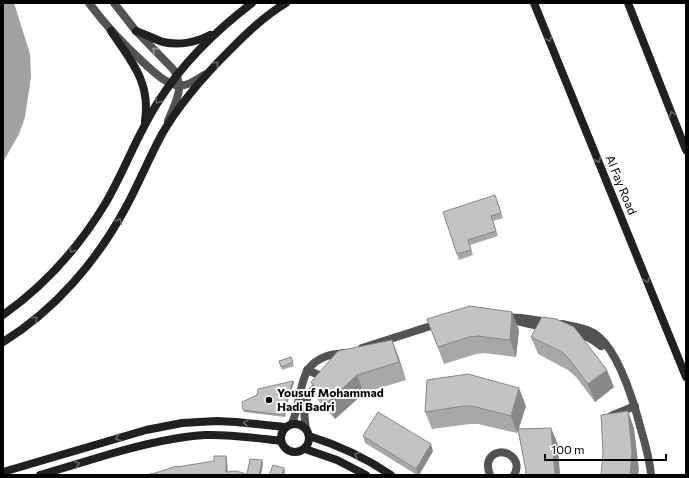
<svg xmlns="http://www.w3.org/2000/svg" width="689" height="478" viewBox="0 0 689 478" font-family="Commissioner,sans-serif">
  <style>
    .water { fill: #a1a1a1 }
    .lines { fill: none; stroke-linecap: round; stroke-linejoin: round }
    .street { stroke: #535353; stroke-width: 8 }
    .secondary { stroke: #202020; stroke-width: 8 }
    .wall { fill: #a8a8a8 }
    .shaded-wall { fill: #888 }
    .building { fill: #c3c3c3; stroke: #888 }
    .oneway { stroke: #636363 }
    .oneway2 { stroke: #989898 }
    .poi-dot { fill: #000; stroke: #fff; stroke-width: 1.5 }
    .labels { text-anchor: middle; stroke-width: 4; stroke-linejoin: round; paint-order: stroke }
    .street-label { font-size: 12px; fill: #000; stroke: #fff }
    .poi-label { font-size: 12px; font-weight: bold; fill: #000; stroke: #fff; text-anchor: start }
  </style>
  <rect width="100%" height="100%" fill="#fff"/>
  <path class="water" d="M3 3H14L30 54 31 77 25 117 19 134 3 162Z"/>
  <g class="lines">
    <g class="street">
      <path d="M89 3C106 26 124 45 145 64 154 72 164 82 176 85 187 87 195 81 204 75"/>
      <path d="M114 3 136 31 173 69C186 87 175 103 168 121"/>
      <path d="M505 317 521 318 549 322"/>
      <path d="M517 321 547 328"/>
      <path d="M562 324C575 327 589 328 599 337 621 356 635 406 642 433 646 447 650 461 651 475"/>
      <path d="M570 332C582 334 592 338 601 346"/>
      <path d="M362 348 440 323"/>
      <path d="M307 370 319 375"/>
      <path d="M611 416 635 406"/>
      <path d="M292 424C294 417 297 410 298 403 303 382 303 364 327 356 333 354 339 354 345 353"/>
      <path d="M306 429C304 416 302 401 312 391 315 388 318 385 321 383"/>
      <path d="M490 475C488 470 487 465 489 460 498 443 525 457 514 475"/>
    </g>
    <g class="secondary">
      <path d="M534 3 686 377"/>
      <path d="M628 3 686 150"/>
      <path d="M111 31C131 61 151 82 145 121"/>
      <path d="M136 31C145 34 154 39 163 42 179 46 197 42 210 35"/>
      <path d="M3 315C44 286 79 247 105 204 125 170 138 132 160 99 183 63 218 29 252 3"/>
      <path d="M3 342C55 310 97 261 126 207 139 183 149 158 162 134 180 103 203 77 228 52 246 34 264 16 286 3"/>
      <circle cx="295" cy="438" r="14"/>
      <path d="M309 436C338 445 366 458 391 475"/>
      <path d="M305 449 337 460 366 475"/>
      <path d="M3 472 146 430 182 423 217 421 236 422 285 427"/>
      <path d="M40 475C63 468 87 461 110 454 141 445 172 437 205 435 230 434 256 438 281 441"/>
    </g>
  </g>
  <g class="wall">
    <path d="M495 195 503 218 493 221 498 236 470 245 473 255 459 260 457 254Z"/>
    <path d="M542 317 614 387 595 402 576 377 568 370 538 354 531 337Z"/>
    <path d="M427 319 519 330 516 357 484 353 476 354 444 364Z"/>
    <path d="M392 340 406 380 364 393 335 419 318 400 311 382Z"/>
    <path d="M291 357 294 366 282 370 279 361Z"/>
    <path d="M427 380 526 406 519 429 551 428 558 445 526 471 518 431 517 433 478 424H470L432 429 425 412Z"/>
    <path d="M294 382 286 407 285 417 244 412 243 410Z"/>
    <path d="M363 436 433 451 419 475H417L365 443Z"/>
  </g>
  <g class="shaded-wall">
    <path d="M512 312 519 330 516 357 510 340Z"/>
    <path d="M392 340 399 358 406 380 399 362Z"/>
    <path d="M607 370 614 387 595 402 588 384Z"/>
    <path d="M357 375 364 393 335 419 328 402Z"/>
    <path d="M293 381 294 382 286 407 285 417 284 415 285 405Z"/>
    <path d="M519 388 526 406 517 433 511 416Z"/>
    <path d="M628 411 634 428 639 470 638 475H630Z"/>
    <path d="M551 428 558 445 560 475H555Z"/>
    <path d="M431 444 433 451 419 475H418L416 469Z"/>
    <path d="M226 456 227 460 228 475 226 472Z"/>
    <path d="M262 460 263 464 261 475H259Z"/>
    <path d="M284 468 285 472 284 475H282Z"/>
  </g>
  <g class="building">
    <path d="M495 195 501 213 491 216 496 231 468 240 471 250 457 254 443 212Z"/>
    <path d="M470 306 512 312 510 340 478 336 469 337 438 347 427 319Z"/>
    <path d="M542 317 556 319 574 327 607 370 588 384 569 359 562 352 531 337Z"/>
    <path d="M392 340 399 362 357 375 328 402 311 382 338 351Z"/>
    <path d="M291 357 293 362 281 367 279 361Z"/>
    <path d="M468 374 519 388 511 416 472 406H464L425 412 427 380Z"/>
    <path d="M293 381 285 405 284 415 243 410 242 402 257 395 258 389Z"/>
    <path d="M628 411 632 452 630 475H601L603 452 601 415Z"/>
    <path d="M378 412 431 444 416 469 363 436Z"/>
    <path d="M551 428 555 475H525L526 471 518 429Z"/>
    <path d="M214 456H226V472L236 471 247 474 250 459 262 460 259 475H148L152 473V474L177 466V467L214 461Z"/>
    <path d="M273 465 284 468 282 475H269Z"/>
  </g>
  <defs><path id="oneway-chevron" d="M-2-3.5L2.5 0L-2 3.5" fill="none" stroke-width="1.6" stroke-linecap="round" stroke-linejoin="round"/></defs>
  <g class="oneway">
    <use href="#oneway-chevron" transform="translate(549 39) rotate(68)"/>
    <use href="#oneway-chevron" transform="translate(216 64) rotate(-46)"/>
    <use href="#oneway-chevron" transform="translate(158 101) rotate(123)"/>
    <use href="#oneway-chevron" transform="translate(672 114) rotate(-111)"/>
    <use href="#oneway-chevron" transform="translate(598 160) rotate(68)"/>
    <use href="#oneway-chevron" transform="translate(119 221) rotate(-60)"/>
    <use href="#oneway-chevron" transform="translate(72 250) rotate(127)"/>
    <use href="#oneway-chevron" transform="translate(647 280) rotate(68)"/>
    <use href="#oneway-chevron" transform="translate(35 319) rotate(-40)"/>
    <use href="#oneway-chevron" transform="translate(246 423) rotate(-174)"/>
    <use href="#oneway-chevron" transform="translate(118 438) rotate(164)"/>
    <use href="#oneway-chevron" transform="translate(357 455) rotate(-153)"/>
    <use href="#oneway-chevron" transform="translate(77 464) rotate(-16)"/>
  </g>
  <use class="oneway2" href="#oneway-chevron" transform="translate(155 50) rotate(-133)"/>
  <circle class="poi-dot" cx="269" cy="400" r="4"/>
  <g class="labels">
    <g class="street-label">
      <text transform="translate(621 185) rotate(68)" y="4">Al Fay Road</text>
    </g>
    <g class="poi-label">
      <text x="277" y="397">Yousuf Mohammad<tspan x="277" dy="14">Hadi Badri</tspan></text>
    </g>
  </g>
  <rect width="689" height="478" fill="none" stroke="#000000" stroke-width="8"/>
  <path d="M545 454v6h121v-6" fill="none" stroke="#000000" stroke-width="2"/>
  <text x="551" y="454" font-size="12" fill="#000000" stroke="#ffffff" stroke-width="3" paint-order="stroke">100 m</text>
</svg>
